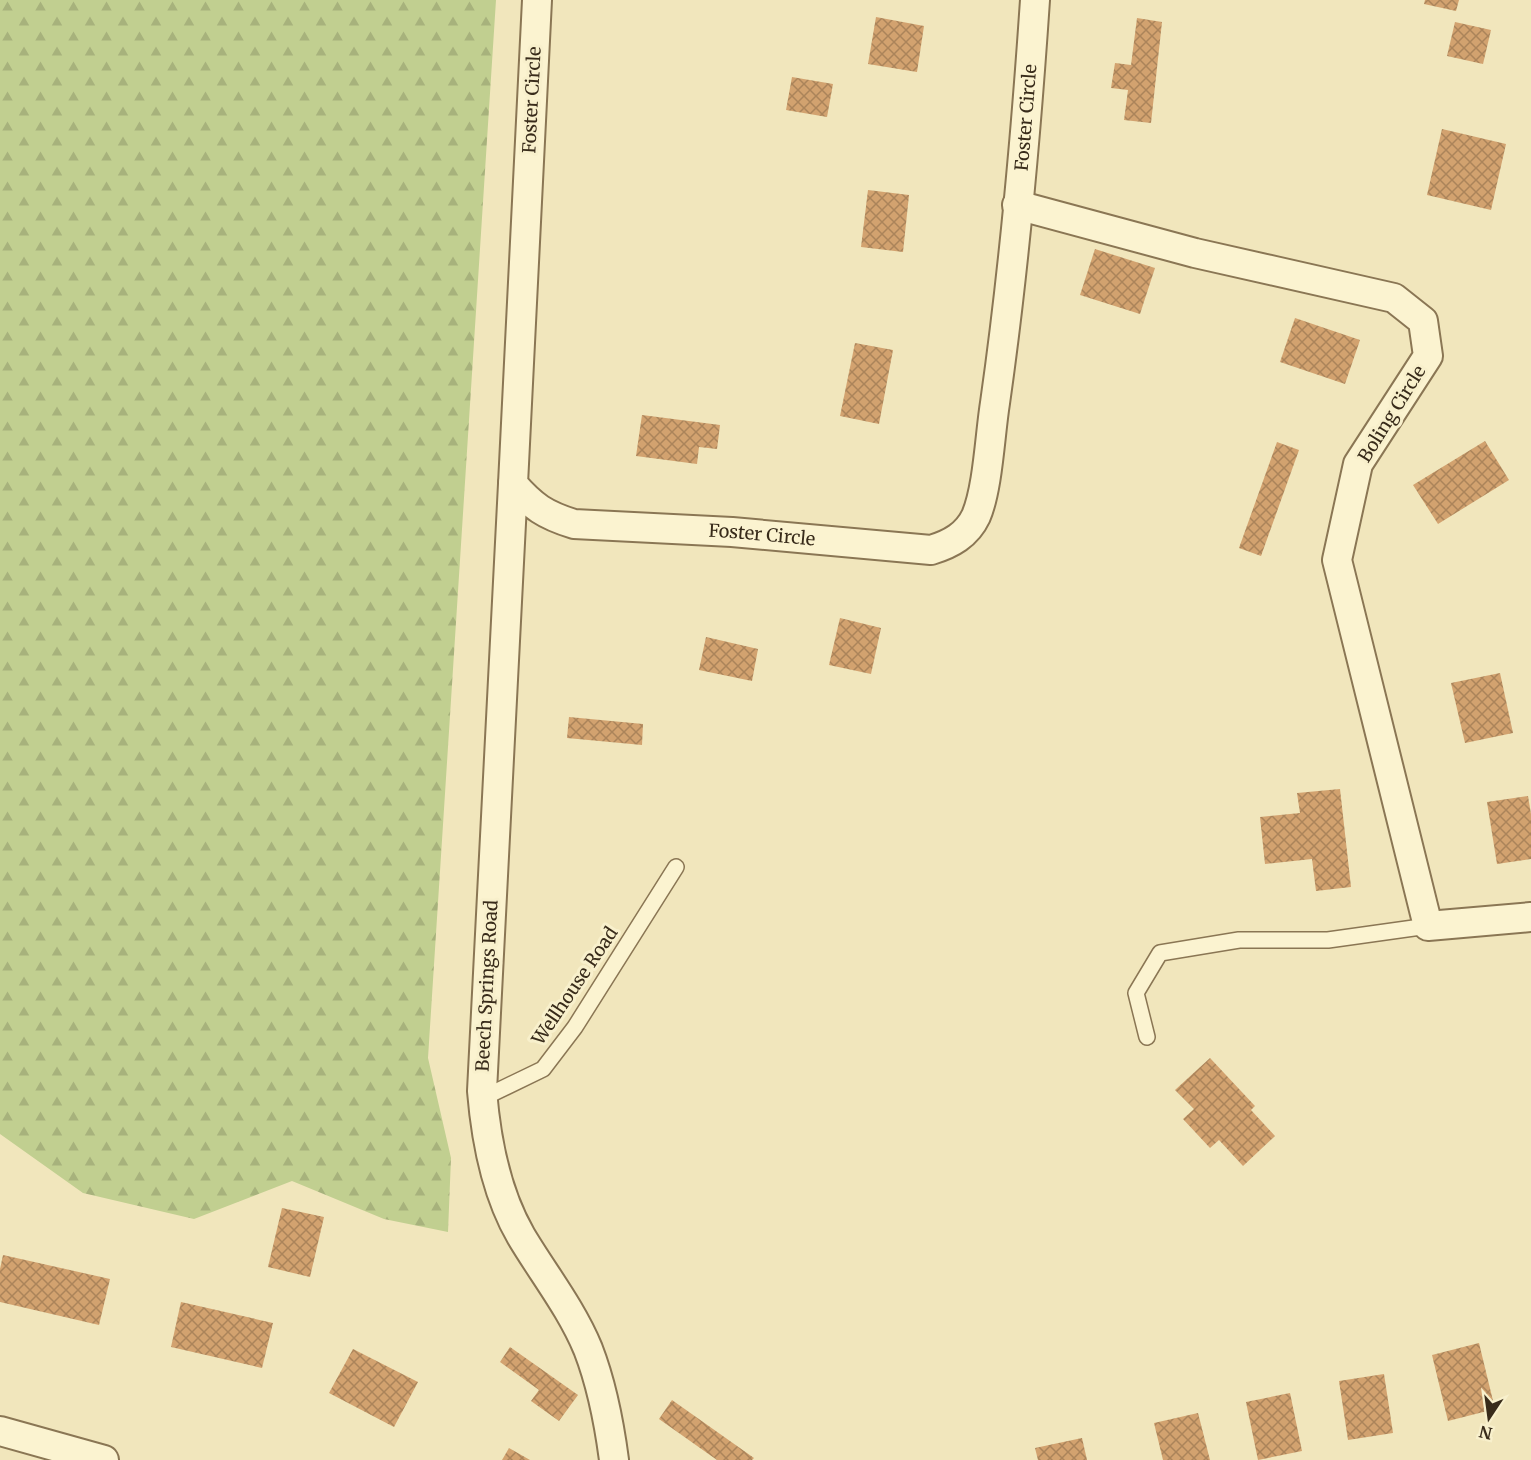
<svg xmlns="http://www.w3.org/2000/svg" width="1531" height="1460" viewBox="0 0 1531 1460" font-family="Merriweather,serif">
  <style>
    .forest { fill: url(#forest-firs) }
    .building { fill: url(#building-cross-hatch) }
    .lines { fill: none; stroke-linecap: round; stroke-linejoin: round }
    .service-casing { stroke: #8a7654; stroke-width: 18 }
    .minor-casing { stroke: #8a7654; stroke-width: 32 }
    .service { stroke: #fbf3d0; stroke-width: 15 }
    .minor { stroke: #fbf3d0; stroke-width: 28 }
    .labels { text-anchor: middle; stroke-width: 6; stroke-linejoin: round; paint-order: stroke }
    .street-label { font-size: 18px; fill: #382b1a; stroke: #f8f0cc }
  </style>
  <defs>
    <pattern id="forest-firs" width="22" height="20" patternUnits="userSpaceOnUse" patternTransform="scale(1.5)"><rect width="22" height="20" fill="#c1cf90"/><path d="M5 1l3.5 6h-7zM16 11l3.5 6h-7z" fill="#a7b27c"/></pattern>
    <pattern id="building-cross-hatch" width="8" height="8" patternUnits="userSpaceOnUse" patternTransform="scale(1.5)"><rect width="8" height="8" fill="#d2a26f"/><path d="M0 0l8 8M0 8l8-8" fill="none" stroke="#ab845a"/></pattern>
  </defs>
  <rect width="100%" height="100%" fill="#f1e6bc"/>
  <path class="forest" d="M0 0H496L428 1058 451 1158 448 1232 384 1219 292 1181 194 1219 83 1193 0 1134Z"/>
  <g class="building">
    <path d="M1425 0H1459L1456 11 1424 4Z"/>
    <path d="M876 17 924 26 917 72 868 64Z"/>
    <path d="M1137 18 1162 22 1151 123 1124 120 1128 90 1111 88 1115 63 1131 65Z"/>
    <path d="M1455 22 1491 30 1483 64 1447 56Z"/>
    <path d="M792 77 833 84 827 117 786 110Z"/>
    <path d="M1442 129 1506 144 1491 210 1427 195Z"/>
    <path d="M868 190 909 195 903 252 861 247Z"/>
    <path d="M1095 249 1155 268 1140 314 1080 295Z"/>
    <path d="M1295 318 1360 340 1345 384 1280 362Z"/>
    <path d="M855 343 893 350 879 424 840 416Z"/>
    <path d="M642 415 720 425 717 449 699 447 697 464 636 456Z"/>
    <path d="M1485 441 1509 480 1438 524 1413 485Z"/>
    <path d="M1277 442 1299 450 1261 556 1239 548Z"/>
    <path d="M840 618 881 628 871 674 829 665Z"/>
    <path d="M706 637 758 649 752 681 699 670Z"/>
    <path d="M1500 673 1513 733 1465 743 1451 683Z"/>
    <path d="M569 717 643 724 642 745 567 738Z"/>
    <path d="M1340 789 1351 887 1316 891 1312 859 1265 864 1260 817 1300 813 1297 793Z"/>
    <path d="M1528 796 1531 814V859L1497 864 1487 802Z"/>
    <path d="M1210 1058 1255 1106 1251 1110 1275 1136 1243 1166 1219 1140 1210 1148 1183 1119 1194 1109 1175 1090Z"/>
    <path d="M282 1208 324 1217 310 1277 268 1267Z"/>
    <path d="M3 1255 110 1279 99 1325 0 1302V1269Z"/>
    <path d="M181 1302 273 1323 262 1368 171 1347Z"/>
    <path d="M1479 1343 1495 1409 1448 1421 1432 1355Z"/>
    <path d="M510 1347 578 1395 559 1421 531 1401 539 1390 500 1362Z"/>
    <path d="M353 1349 418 1382 394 1427 329 1393Z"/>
    <path d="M1384 1374 1393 1433 1348 1440 1339 1381Z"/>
    <path d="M1290 1393 1302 1451 1258 1460 1246 1402Z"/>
    <path d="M672 1400 754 1458 752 1460H717L659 1419Z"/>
    <path d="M1198 1413 1210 1460H1163L1154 1423Z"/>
    <path d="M1082 1438 1087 1460H1038L1035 1448Z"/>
    <path d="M509 1448 530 1460H502Z"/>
  </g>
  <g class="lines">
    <g class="service-casing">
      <g id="service">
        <path d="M1147 1037 1136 993 1160 953 1239 940H1328L1428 926"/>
        <path d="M483 1098 543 1069 575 1027 676 867"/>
      </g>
    </g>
    <g class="minor-casing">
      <g id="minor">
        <path id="s1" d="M537 0 513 484C533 507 545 515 574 524L732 532 931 550C951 544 967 535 976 516 988 488 990 434 995 403 1014 270 1026 134 1035 0"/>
        <path d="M1017 205 1195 253 1394 298 1423 321 1428 356 1358 464 1337 560 1428 926 1531 917"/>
        <path d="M513 484 482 1091C486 1140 496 1193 521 1236 543 1273 571 1308 588 1349 602 1385 609 1422 614 1460"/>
        <path d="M0 1431 104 1460"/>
      </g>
    </g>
    <use href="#service" class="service"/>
    <use href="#minor" class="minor"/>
  </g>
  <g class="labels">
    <g class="street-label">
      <text transform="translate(532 100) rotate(-87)" y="6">Foster Circle</text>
      <text dy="6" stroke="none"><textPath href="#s1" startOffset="1377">Foster Circle</textPath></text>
      <text transform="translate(1392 414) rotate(-58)" y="6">Boling Circle</text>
      <text dy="6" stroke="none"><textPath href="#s1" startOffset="747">Foster Circle</textPath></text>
      <text transform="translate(487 986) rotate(-87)" y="6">Beech Springs Road</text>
      <text transform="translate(575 986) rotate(-56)" y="6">Wellhouse Road</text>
    </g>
  </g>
  <g transform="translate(1489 1418) rotate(193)" stroke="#f8f0cc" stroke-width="4.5" paint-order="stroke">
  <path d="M0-4.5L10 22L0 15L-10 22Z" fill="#382b1a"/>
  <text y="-9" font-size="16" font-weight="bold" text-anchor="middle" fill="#382b1a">N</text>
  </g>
</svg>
